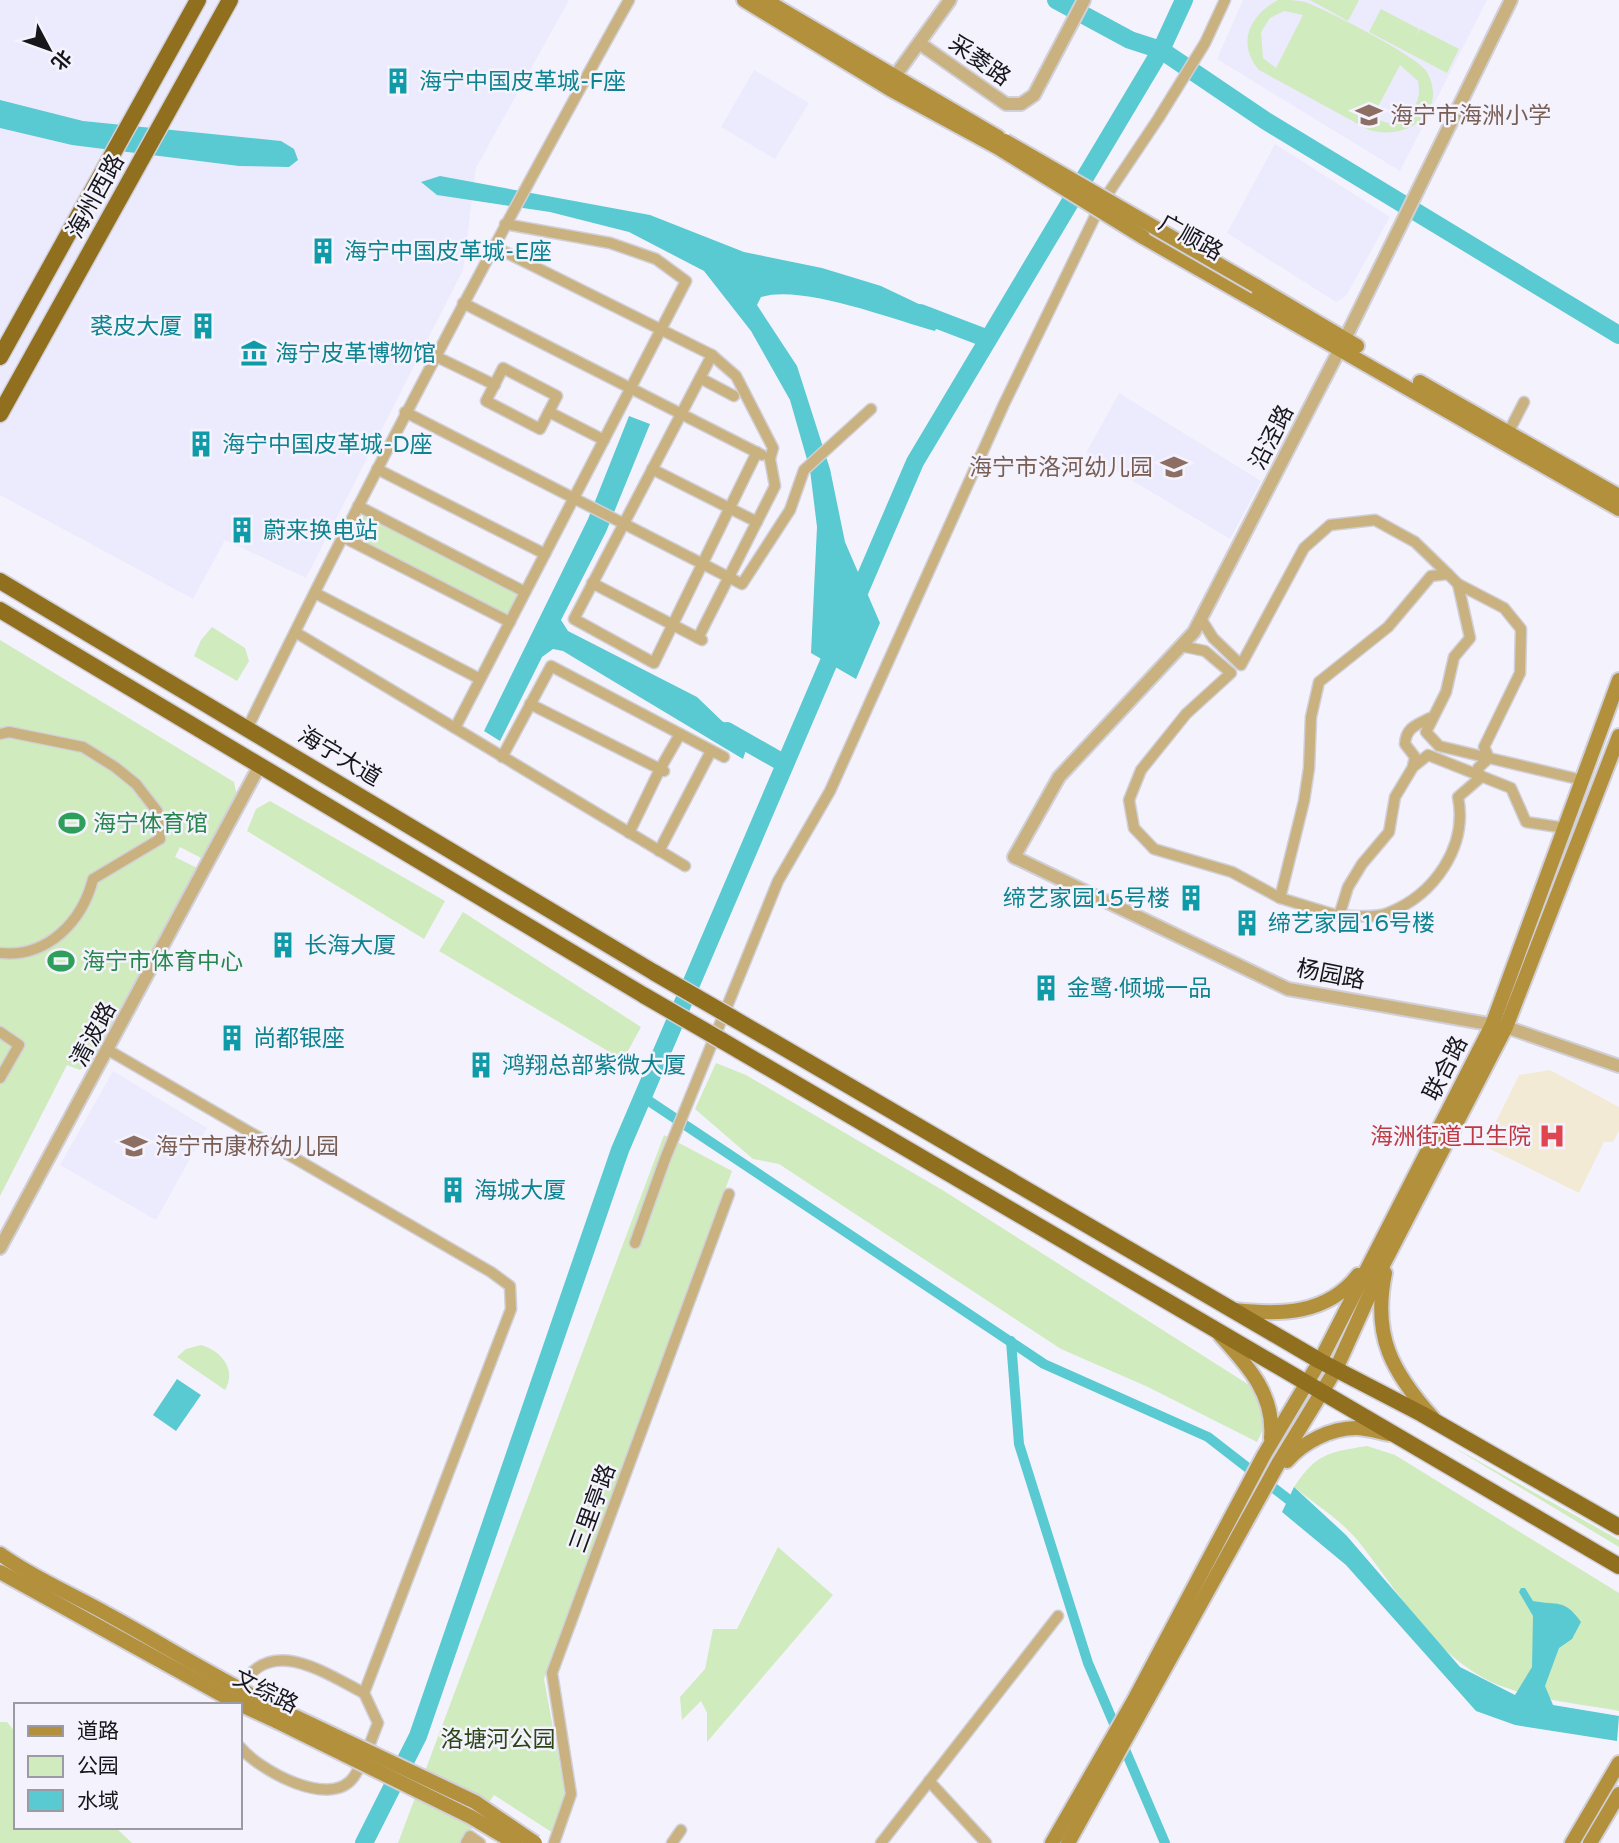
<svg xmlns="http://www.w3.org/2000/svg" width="1619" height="1843" viewBox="0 0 1619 1843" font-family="'Varela Round','Noto Sans SC',sans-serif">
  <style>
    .built { fill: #eceafd }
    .medical { fill: #f3ead5 }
    .green { fill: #d0ebbd; fill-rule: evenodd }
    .water { fill: #59c9d2 }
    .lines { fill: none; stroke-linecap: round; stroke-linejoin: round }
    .canal { stroke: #59c9d2; stroke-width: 10 }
    .river { stroke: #59c9d2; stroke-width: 18 }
    .minor-casing { stroke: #d1d0d9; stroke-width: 13 }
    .tertiary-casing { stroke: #d1d0d9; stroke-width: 16 }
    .secondary-casing { stroke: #d1d0d9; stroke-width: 18 }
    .trunk-casing { stroke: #d1d0d9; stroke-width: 19 }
    .minor { stroke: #c9b27f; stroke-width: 10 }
    .tertiary { stroke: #c9b27f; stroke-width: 12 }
    .secondary { stroke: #b3903c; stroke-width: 14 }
    .trunk { stroke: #90701e; stroke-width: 16 }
    .secondary-bridge-casing { stroke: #d1d0d9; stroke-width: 18; stroke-linecap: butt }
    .trunk-bridge-casing { stroke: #d1d0d9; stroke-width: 19; stroke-linecap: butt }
    .secondary-bridge { stroke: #b3903c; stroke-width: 14 }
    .trunk-bridge { stroke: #90701e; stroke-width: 16 }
    .labels { text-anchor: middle; stroke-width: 5; stroke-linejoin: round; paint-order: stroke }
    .street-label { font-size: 23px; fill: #17171b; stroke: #f4f3fd }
    .culture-label { font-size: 23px; fill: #0d838f; stroke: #f4f3fd; text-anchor: start }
    .education-label { font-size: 23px; fill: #785e54; stroke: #f4f3fd; text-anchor: start }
    .leisure-label { font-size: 23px; fill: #27864d; stroke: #f4f3fd; text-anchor: start }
    .health-label { font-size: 23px; fill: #be3a42; stroke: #f4f3fd; text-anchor: end }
    .park-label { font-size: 23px; fill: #2d4616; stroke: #f4f3fd }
  </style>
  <rect width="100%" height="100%" fill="#f4f3fd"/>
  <g class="built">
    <path d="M0 0H569L476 168 463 270 306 578 225 540 193 599 0 495Z"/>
    <path d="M1243 0H1487L1400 171 1217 59Z"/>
    <path d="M754 70 809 103 775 159 721 127Z"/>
    <path d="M1275 144 1390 217 1346 296 1336 302 1227 233Z"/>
    <path d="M1119 393 1261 481 1230 539 1086 453Z"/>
    <path d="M113 1071 207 1128 156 1220 60 1165Z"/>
  </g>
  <path class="medical" d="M1550 1070 1619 1107V1131L1613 1142H1604L1579 1193 1484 1146 1519 1075Z"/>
  <g class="green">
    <path d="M1278 0C1287 0 1296 0 1305 2 1325 9 1419 57 1427 72 1449 113 1406 141 1369 130L1259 70C1236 43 1250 15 1278 0ZM1284 11 1303 15 1276 68 1263 58 1261 32 1270 18ZM1400 65 1418 81C1422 101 1414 111 1398 121L1388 123 1372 118Z"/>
    <path d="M1310 0H1359L1348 21Z"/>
    <path d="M1381 9 1419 29 1415 38 1420 29 1459 49 1447 73 1369 32Z"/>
    <path d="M365 513 521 593 508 616 353 537Z"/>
    <path d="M212 627 245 648 249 661 237 681 194 656 201 640Z"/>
    <path d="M0 640 234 782 237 796 201 858 180 847 175 857 197 868 91 1061 80 1070 67 1065 0 1196Z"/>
    <path d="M270 801 445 901 424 939 247 831 256 809Z"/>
    <path d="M463 912 641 1027 623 1060 439 951Z"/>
    <path d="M716 1063 746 1075 944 1191 1276 1402 1257 1442 1148 1387 1061 1349 779 1164 753 1159 695 1109Z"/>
    <path d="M664 1135 732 1171 544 1679 565 1793 553 1833 494 1795 462 1843H398Z"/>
    <path d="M201 1345C221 1351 237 1369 225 1390L177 1357 186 1349Z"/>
    <path d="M1448 1444 1619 1540V1547Z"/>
    <path d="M1367 1446 1395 1455 1619 1593V1711C1582 1704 1540 1701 1504 1687 1439 1664 1400 1594 1359 1542 1341 1520 1316 1505 1294 1487 1316 1454 1328 1452 1367 1446Z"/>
    <path d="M778 1547 833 1595 707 1742V1713L701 1701 682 1720 680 1697 705 1669 713 1629H737Z"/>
    <path d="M0 1722H7L16 1733V1827H115L132 1843H0Z"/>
  </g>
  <g class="water">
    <path d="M0 100 83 121 281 141 294 149 298 160 289 167 239 166 72 145 0 128Z"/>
    <path d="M440 176 650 215 744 252 822 268 881 286 942 315 935 331C892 319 801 284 761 297L757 305 797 366 830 469 845 542 880 623 856 679 811 653 817 527 810 470 790 400 751 331 704 271 629 232 550 212 437 195 421 182Z"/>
    <path d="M629 416 650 424 606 532 561 620 568 631 697 697 722 721 750 738 743 759 563 651 553 649 542 657 500 741 484 731 588 519Z"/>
    <path d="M177 1379 201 1395 176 1431 153 1415Z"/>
    <path d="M1294 1487 1346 1535 1460 1667 1515 1695 1532 1667 1533 1616 1519 1592 1521 1588H1525L1533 1601C1558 1606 1564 1598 1581 1622L1572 1639 1559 1648 1545 1686 1553 1705 1619 1716 1617 1741 1515 1725 1476 1711 1346 1565 1282 1512Z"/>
  </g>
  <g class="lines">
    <g class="canal">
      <path d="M643 1097 1044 1364 1208 1437 1297 1506"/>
      <path d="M1011 1341 1019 1444 1088 1663 1165 1843"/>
    </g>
    <g class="river">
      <path d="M1056 0 1130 40 1161 50 1266 121 1619 335"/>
      <path d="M920 313 988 339"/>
      <path d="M854 604 915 462 1161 50 1184 0"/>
      <path d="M727 731 785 764"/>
      <path d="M364 1843 418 1736 620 1150 837 643"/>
    </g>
    <g class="minor-casing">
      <g id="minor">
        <path d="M493 246 712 355 736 376 773 448 770 459 775 486 698 638"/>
        <path d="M463 303 762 455"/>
        <path d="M712 355 574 619 654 663 757 452"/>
        <path d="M435 356 495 385"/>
        <path d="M503 368 557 396 540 429 486 401Z"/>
        <path d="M700 378 734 396"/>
        <path d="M405 412 742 584 790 510 804 470 871 409"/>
        <path d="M549 412 604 440"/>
        <path d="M1508 433 1524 402"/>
        <path d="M377 469 545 554"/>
        <path d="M652 469 757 522"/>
        <path d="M358 506 525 592"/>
        <path d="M343 537 510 622"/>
        <path d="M592 583 702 640"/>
        <path d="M1458 584 1470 638 1454 657 1446 692 1426 732 1439 746 1489 758"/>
        <path d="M315 593 480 679"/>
        <path d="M1201 619 1213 638 1241 665 1304 548 1330 525 1375 520 1415 542 1448 574"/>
        <path d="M295 632 685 866"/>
        <path d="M1181 646 1205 651 1231 673 1186 714 1141 770 1129 800 1134 828 1154 849 1232 872 1280 898 1339 916 1348 887 1362 864 1389 832 1395 797 1413 767 1428 755 1511 788 1526 822 1565 828"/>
        <path d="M530 704 664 771"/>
        <path d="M248 727C368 481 496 239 629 0"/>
        <path d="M455 728 686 281 656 259 610 243 505 224"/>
        <path d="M0 734 9 732 83 747 115 767 136 784 157 811 160 839 93 879C82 922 47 958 0 953"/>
        <path d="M502 757 551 666 724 757"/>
        <path d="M1413 766 1415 757 1405 744C1406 727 1417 725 1430 718"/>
        <path d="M629 833 660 769 680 734"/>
        <path d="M659 851 711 751"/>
        <path d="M1280 898 1304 801 1309 768 1311 717 1319 682 1388 627 1431 576 1448 574 1458 584 1504 608 1521 629 1520 673 1484 747 1489 758 1582 780"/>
        <path d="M1339 916C1353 915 1374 919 1388 913 1434 895 1468 847 1458 797L1480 778 1478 768 1489 758"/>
        <path d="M0 1032 19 1045 0 1078"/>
        <path d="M108 1050 491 1272 510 1286 511 1309 364 1693 378 1723C371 1740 364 1763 353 1778 329 1809 259 1770 240 1747"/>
        <path d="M635 1243 665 1159 778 881 830 791 1004 404 1101 204 1158 119 1205 43 1225 0"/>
        <path d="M238 1694C265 1631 323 1672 364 1693"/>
        <path d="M929 1781 986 1843"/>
        <path d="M466 1843 470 1836 480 1843"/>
        <path d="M554 1843 571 1794 552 1673 729 1194"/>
        <path d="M672 1843 681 1830"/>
        <path d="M881 1843 1058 1616"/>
      </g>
    </g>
    <g class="tertiary-casing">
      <g id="tertiary">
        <path d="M1511 0 1345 339 1194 632 1059 777 1014 857 1288 989 1506 1027 1619 1066"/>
        <path d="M919 43 1006 104H1021L1034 95 1084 0"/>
        <path d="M895 76 950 0"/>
        <path d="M0 1248 260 765"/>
      </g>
    </g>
    <g class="secondary-casing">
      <g id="secondary">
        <path d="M744 0 890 89 997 147"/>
        <path d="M765 0 998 137"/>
        <path d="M1143 237 1619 509"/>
        <path d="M1256 286 1357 346"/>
        <path d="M1420 382 1619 496"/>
        <path d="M1385 1273C1372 1336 1392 1372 1433 1418"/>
        <path d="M1234 1310C1280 1315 1327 1315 1358 1275"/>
        <path d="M1220 1335C1247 1365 1275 1394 1271 1438"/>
        <path d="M1287 1461C1303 1442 1331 1428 1356 1428 1366 1428 1379 1432 1389 1434"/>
        <path d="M0 1554C33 1578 72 1594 107 1614 166 1646 220 1681 281 1710"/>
        <path d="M0 1572 235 1702 278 1722"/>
        <path d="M1052 1843 1133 1702 1264 1455 1320 1361 1492 1025 1619 680"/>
        <path d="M1068 1843 1278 1464 1336 1369 1382 1267 1506 1027 1619 736"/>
        <path d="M1572 1843 1619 1763"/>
        <path d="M1590 1843 1619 1794"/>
      </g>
    </g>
    <g class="trunk-casing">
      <g id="trunk">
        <path d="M0 357 198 0"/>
        <path d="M0 414 230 0"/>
        <path d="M0 581 655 973"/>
        <path d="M0 610 645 996"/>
        <path d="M731 1017 1320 1361 1422 1414 1619 1527"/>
        <path d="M721 1040 1619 1566"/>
      </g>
    </g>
    <use href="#minor" class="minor"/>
    <use href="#tertiary" class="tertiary"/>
    <use href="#secondary" class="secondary"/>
    <use href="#trunk" class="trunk"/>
    <g class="secondary-bridge-casing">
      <g id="secondary-bridge">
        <path d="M1005 141 1256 286"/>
        <path d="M997 147 1143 237"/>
        <path d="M281 1710 475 1802 535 1843"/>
        <path d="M278 1722 471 1817 515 1843"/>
      </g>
    </g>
    <g class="trunk-bridge-casing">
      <g id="trunk-bridge">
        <path d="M655 973 731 1017"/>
        <path d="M645 996 721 1040"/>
      </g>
    </g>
    <use href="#secondary-bridge" class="secondary-bridge"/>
    <use href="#trunk-bridge" class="trunk-bridge"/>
  </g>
  <defs>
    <g id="building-bare" transform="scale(2.1)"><path d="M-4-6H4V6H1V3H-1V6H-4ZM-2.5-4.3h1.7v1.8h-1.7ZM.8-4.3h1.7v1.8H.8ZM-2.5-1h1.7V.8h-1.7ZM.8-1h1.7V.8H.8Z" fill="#0f9aa8" stroke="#f4f3fd" stroke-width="2.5" paint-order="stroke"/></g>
    <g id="school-bare" transform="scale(2.1)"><path d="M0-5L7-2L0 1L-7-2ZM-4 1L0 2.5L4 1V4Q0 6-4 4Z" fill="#8d6e63" stroke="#f4f3fd" stroke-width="2.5" paint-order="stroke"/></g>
    <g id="museum-bare" transform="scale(2.1)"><path d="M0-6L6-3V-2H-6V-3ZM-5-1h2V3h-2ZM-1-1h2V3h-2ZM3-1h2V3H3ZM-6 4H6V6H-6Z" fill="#0f9aa8" stroke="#f4f3fd" stroke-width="2.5" paint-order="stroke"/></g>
    <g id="stadium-bare" transform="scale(2.1)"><path d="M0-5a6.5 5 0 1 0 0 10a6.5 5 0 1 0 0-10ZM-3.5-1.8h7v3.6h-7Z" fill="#2e9e5b" stroke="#f4f3fd" stroke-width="2.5" paint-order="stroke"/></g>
    <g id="hospital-bare" transform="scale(2.1)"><path d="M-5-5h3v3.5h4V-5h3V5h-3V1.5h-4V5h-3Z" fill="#e0444e" stroke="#f4f3fd" stroke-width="2.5" paint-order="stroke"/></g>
  </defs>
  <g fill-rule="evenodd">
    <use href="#building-bare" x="398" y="81"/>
    <use href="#school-bare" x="1369" y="115"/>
    <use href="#building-bare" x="323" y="251"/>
    <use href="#building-bare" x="203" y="326"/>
    <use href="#museum-bare" x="254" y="353"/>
    <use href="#building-bare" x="201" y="444"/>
    <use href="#school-bare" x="1174" y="467"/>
    <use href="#building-bare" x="242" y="530"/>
    <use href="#stadium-bare" x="72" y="823"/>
    <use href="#building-bare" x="1191" y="898"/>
    <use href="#building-bare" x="1247" y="923"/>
    <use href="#building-bare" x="283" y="945"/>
    <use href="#stadium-bare" x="61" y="961"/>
    <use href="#building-bare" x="1046" y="988"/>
    <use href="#building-bare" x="232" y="1038"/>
    <use href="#building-bare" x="481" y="1065"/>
    <use href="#hospital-bare" x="1552" y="1136"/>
    <use href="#school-bare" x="134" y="1146"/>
    <use href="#building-bare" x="453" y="1190"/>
  </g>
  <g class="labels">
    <g class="street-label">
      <text transform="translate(980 60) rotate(35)" y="8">采菱路</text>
      <text transform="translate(95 196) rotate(-61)" y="8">海州西路</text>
      <text transform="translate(1191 237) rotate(29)" y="8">广顺路</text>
      <text transform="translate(1271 437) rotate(-63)" y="8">沿泾路</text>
      <text transform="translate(340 756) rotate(31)" y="8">海宁大道</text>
      <text transform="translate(1331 974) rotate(11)" y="8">杨园路</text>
      <text transform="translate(93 1034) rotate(-62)" y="8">清波路</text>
      <text transform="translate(1445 1068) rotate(-63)" y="8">联合路</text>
      <text transform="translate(592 1508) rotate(-70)" y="8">三里亭路</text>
      <text transform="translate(266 1691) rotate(26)" y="8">文综路</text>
    </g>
    <g class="culture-label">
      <text x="419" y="89">海宁中国皮革城-F座</text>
      <text x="344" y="259">海宁中国皮革城-E座</text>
      <text x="182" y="334" text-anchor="end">裘皮大厦</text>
      <text x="275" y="361">海宁皮革博物馆</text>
      <text x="222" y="452">海宁中国皮革城-D座</text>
      <text x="263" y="538">蔚来换电站</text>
      <text x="1170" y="906" text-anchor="end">缔艺家园15号楼</text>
      <text x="1268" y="931">缔艺家园16号楼</text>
      <text x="304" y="953">长海大厦</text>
      <text x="1067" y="996">金鹭·倾城一品</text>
      <text x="253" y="1046">尚都银座</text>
      <text x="502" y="1073">鸿翔总部紫微大厦</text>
      <text x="474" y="1198">海城大厦</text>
    </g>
    <g class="education-label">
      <text x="1390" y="123">海宁市海洲小学</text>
      <text x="1153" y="475" text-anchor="end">海宁市洛河幼儿园</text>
      <text x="155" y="1154">海宁市康桥幼儿园</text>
    </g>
    <g class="leisure-label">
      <text x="93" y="831">海宁体育馆</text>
      <text x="82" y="969">海宁市体育中心</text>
    </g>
    <g class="health-label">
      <text x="1531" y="1144">海洲街道卫生院</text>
    </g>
    <g class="park-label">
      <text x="498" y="1747">洛塘河公园</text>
    </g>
  </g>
  <rect x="14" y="1703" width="228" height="126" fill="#f4f3fd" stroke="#9c9ba3" stroke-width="2"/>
  <rect x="28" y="1726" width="35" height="10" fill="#b3903c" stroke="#9c9ba3" stroke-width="2"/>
  <text x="77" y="1738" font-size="21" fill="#17171b">道路</text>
  <rect x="28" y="1756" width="35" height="21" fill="#d0ebbd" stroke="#9c9ba3" stroke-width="2"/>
  <text x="77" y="1773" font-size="21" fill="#17171b">公园</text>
  <rect x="28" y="1790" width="35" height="21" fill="#59c9d2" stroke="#9c9ba3" stroke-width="2"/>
  <text x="77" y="1808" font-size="21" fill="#17171b">水域</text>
  <g transform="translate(49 49) rotate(131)" stroke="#f4f3fd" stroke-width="5" paint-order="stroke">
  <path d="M0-5L12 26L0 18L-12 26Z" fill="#17171b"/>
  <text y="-10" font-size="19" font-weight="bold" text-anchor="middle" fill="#17171b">北</text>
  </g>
</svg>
